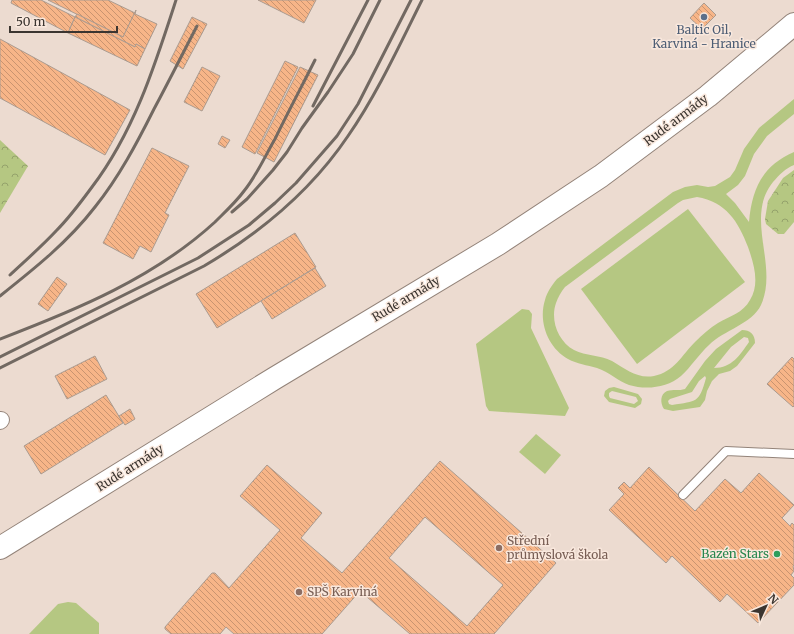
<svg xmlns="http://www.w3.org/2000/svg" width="794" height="634" viewBox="0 0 794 634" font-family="Merriweather,serif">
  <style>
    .park { fill: url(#park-crowns) }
    .garden { fill: #b5c782; fill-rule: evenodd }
    .building { fill: url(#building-back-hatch); stroke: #aa9b90; fill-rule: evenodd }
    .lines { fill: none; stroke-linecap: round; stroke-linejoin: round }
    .lane-casing { stroke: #938379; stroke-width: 10 }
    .street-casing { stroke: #938379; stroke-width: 18 }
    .secondary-casing { stroke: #938379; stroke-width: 24 }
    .lane { stroke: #fff; stroke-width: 8 }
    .street { stroke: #fff; stroke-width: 16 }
    .secondary { stroke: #fff; stroke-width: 22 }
    .rail { stroke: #726962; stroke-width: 3 }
    .service-dot { fill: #5c6f8a; stroke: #f9e8dd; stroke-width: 1.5 }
    .education-dot { fill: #8d6e63; stroke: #f9e8dd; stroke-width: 1.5 }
    .leisure-dot { fill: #2e9e5b; stroke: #f9e8dd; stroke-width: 1.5 }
    .labels { text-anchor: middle; stroke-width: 3; stroke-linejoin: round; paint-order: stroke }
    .service-label { font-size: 12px; fill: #4e5e75; stroke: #f9e8dd }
    .street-label { font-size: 12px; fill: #3b3530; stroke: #f9e8dd }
    .education-label { font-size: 12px; fill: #785e54; stroke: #f9e8dd; text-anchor: start }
    .leisure-label { font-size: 12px; fill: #27864d; stroke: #f9e8dd; text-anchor: end }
  </style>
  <defs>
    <pattern id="park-crowns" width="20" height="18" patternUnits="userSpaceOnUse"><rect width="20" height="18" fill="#b5c782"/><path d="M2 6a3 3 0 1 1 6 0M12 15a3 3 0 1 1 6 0" fill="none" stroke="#94a26b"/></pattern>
    <pattern id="building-back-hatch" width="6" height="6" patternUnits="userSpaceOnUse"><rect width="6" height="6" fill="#f7b588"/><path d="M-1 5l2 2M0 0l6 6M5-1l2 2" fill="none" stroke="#c99470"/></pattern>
  </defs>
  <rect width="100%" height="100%" fill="#ecdbd0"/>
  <g class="park">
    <path d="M0 140 28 166 0 213Z"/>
    <path d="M794 170V222L784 234H778L766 224 765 219 768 201 783 178Z"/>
  </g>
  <g class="garden">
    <path d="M794 99V114L767 136 754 154 745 176 738 185 726 194 735 203 749 222C752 189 762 166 794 152V165C786 168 779 175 773 182 744 218 779 265 761 305 752 324 724 330 709 345 699 354 691 367 681 376 667 388 646 390 629 385 618 381 609 372 597 368 587 365 577 364 568 359 548 348 538 322 545 300 547 292 552 285 557 279L673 192 685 187 697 185 708 187 715 186 730 177 735 170 744 149 759 128ZM697 197C726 202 738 221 748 247 754 264 760 284 750 300 743 313 730 316 718 323 710 328 702 335 695 342 682 355 674 372 654 376 637 379 626 369 612 361 600 355 586 356 574 350 558 341 550 320 556 303 558 297 561 292 565 287L678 203 683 200Z"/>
    <path d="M688 209 745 282 637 364 581 289Z"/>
    <path d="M522 309 529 310 532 314 531 328 569 408 565 416 489 411 486 406 476 344Z"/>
    <path d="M742 330C750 330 755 334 755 343L737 366 730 371 719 374 712 381 707 391 705 400 700 407 673 411 664 409C660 403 660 394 667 391 673 389 679 391 685 389L705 361 716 349ZM744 337 748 338 749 342C740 355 732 368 714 368L731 347ZM705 376 706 378C699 403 697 401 672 405L669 404 668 401 670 399 692 392 699 381Z"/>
    <path d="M614 387 638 394 642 399 641 404 635 408 609 402 604 396 605 391 609 388ZM612 391 636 397 638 401 634 404 610 398 609 396V393Z"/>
    <path d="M536 434 561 455 545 474 519 452Z"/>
    <path d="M68 602 76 603 99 623V634H29L58 604Z"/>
  </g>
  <g class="building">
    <path d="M12 0H41L75 17 68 33 11 3Z"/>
    <path d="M48 0H108L135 13 123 37Z"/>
    <path d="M258 0H316L304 23Z"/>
    <path d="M704 3 716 15 702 29 690 18Z"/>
    <path d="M136 10 135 14 157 24 145 49 136 44 135 47 75 17 77 14 123 37Z"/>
    <path d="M75 17 135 47 136 44 145 49 137 66 68 33Z"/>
    <path d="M192 17 207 24 183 69 170 61Z"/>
    <path d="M0 39 130 110 105 155 0 98Z"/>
    <path d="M285 61 298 67 255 154 242 147Z"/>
    <path d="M202 67 220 76 202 111 184 102Z"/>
    <path d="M300 67 318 75 274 162 257 153Z"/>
    <path d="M222 136 230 140 225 148 218 144Z"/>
    <path d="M152 148 189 166 165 213 169 215 151 252 140 246 133 259 103 243Z"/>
    <path d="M295 233 316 267 217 328 196 294Z"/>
    <path d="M315 268 326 286 272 319 261 301Z"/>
    <path d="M57 277 67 284 48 311 38 304Z"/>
    <path d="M95 356 107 379 67 399 55 376Z"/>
    <path d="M792 357 794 359V406L793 407 767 384Z"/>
    <path d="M106 395 123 423 41 474 24 446Z"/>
    <path d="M130 409 135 419 125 425 119 416Z"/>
    <path d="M440 461 556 563 494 634H410L360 591 322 634H234L226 627 220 634H171L165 629V627L212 573H215L229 588 280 530 240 496 267 465 322 513 301 538 342 573ZM425 517 503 585 467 626 389 558Z"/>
    <path d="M649 467 695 511 725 479 741 493 759 473 794 505 782 518 790 526 792 523 794 525V565L793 566 794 571 791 575 794 578V585L758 623 727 594 720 602 672 556 666 563 609 510 624 494 618 488 624 482 630 488Z"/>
  </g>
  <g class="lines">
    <g class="lane-casing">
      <path id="lane" d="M683 495 726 451 794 454"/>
    </g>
    <g class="street-casing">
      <path id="street" d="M0 421 1 420"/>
    </g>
    <g class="secondary-casing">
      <path id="secondary" d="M0 548 275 378 498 244 601 176 708 96 794 24"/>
    </g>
    <use href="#lane" class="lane"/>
    <use href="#street" class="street"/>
    <use href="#secondary" class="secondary"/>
    <g class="rail">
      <path d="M313 106 368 0"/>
      <path d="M232 212 247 199 273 170 287 152 302 128 328 92 353 54 380 0"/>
      <path d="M10 275C25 261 41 247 56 231 69 218 81 202 92 187 134 132 155 65 176 0"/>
      <path d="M0 296C34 269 68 242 95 207 119 177 137 143 154 109 169 81 183 53 197 26"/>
      <path d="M0 339C76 310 154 278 215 222 225 212 236 202 244 191 257 175 265 156 275 139 288 112 302 86 315 60"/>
      <path d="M0 357 198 258 249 225 275 203 296 183 337 136 358 104 411 0"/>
      <path d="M0 368 204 266C260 233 311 191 348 136 377 94 399 46 422 0"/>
    </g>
  </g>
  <circle class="service-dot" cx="704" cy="17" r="4"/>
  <g class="education-dot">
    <circle cx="499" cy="548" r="4"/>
    <circle cx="299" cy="592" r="4"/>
  </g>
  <circle class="leisure-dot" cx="777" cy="554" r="4"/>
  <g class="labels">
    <g class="service-label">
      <text x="704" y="34">Baltic Oil,<tspan x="704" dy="14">Karviná - Hranice</tspan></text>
    </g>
    <g class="street-label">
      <text transform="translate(676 120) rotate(-37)" y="4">Rudé armády</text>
      <text transform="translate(406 299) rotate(-31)" y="4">Rudé armády</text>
      <text transform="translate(130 468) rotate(-32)" y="4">Rudé armády</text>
    </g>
    <g class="education-label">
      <text x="507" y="545">Střední<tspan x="507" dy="14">průmyslová škola</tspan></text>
      <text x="307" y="596">SPŠ Karviná</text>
    </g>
    <g class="leisure-label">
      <text x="769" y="558">Bazén Stars</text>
    </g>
  </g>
  <g transform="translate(766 606) rotate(46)" stroke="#f9e8dd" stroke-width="3" paint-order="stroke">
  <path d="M0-3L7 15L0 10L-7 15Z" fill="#3b3530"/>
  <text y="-6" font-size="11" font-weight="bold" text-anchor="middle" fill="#3b3530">N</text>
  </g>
  <path d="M10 26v6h107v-6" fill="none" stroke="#3b3530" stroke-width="2"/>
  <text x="16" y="26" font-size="12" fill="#3b3530" stroke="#f9e8dd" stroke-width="3" paint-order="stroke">50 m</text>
</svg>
